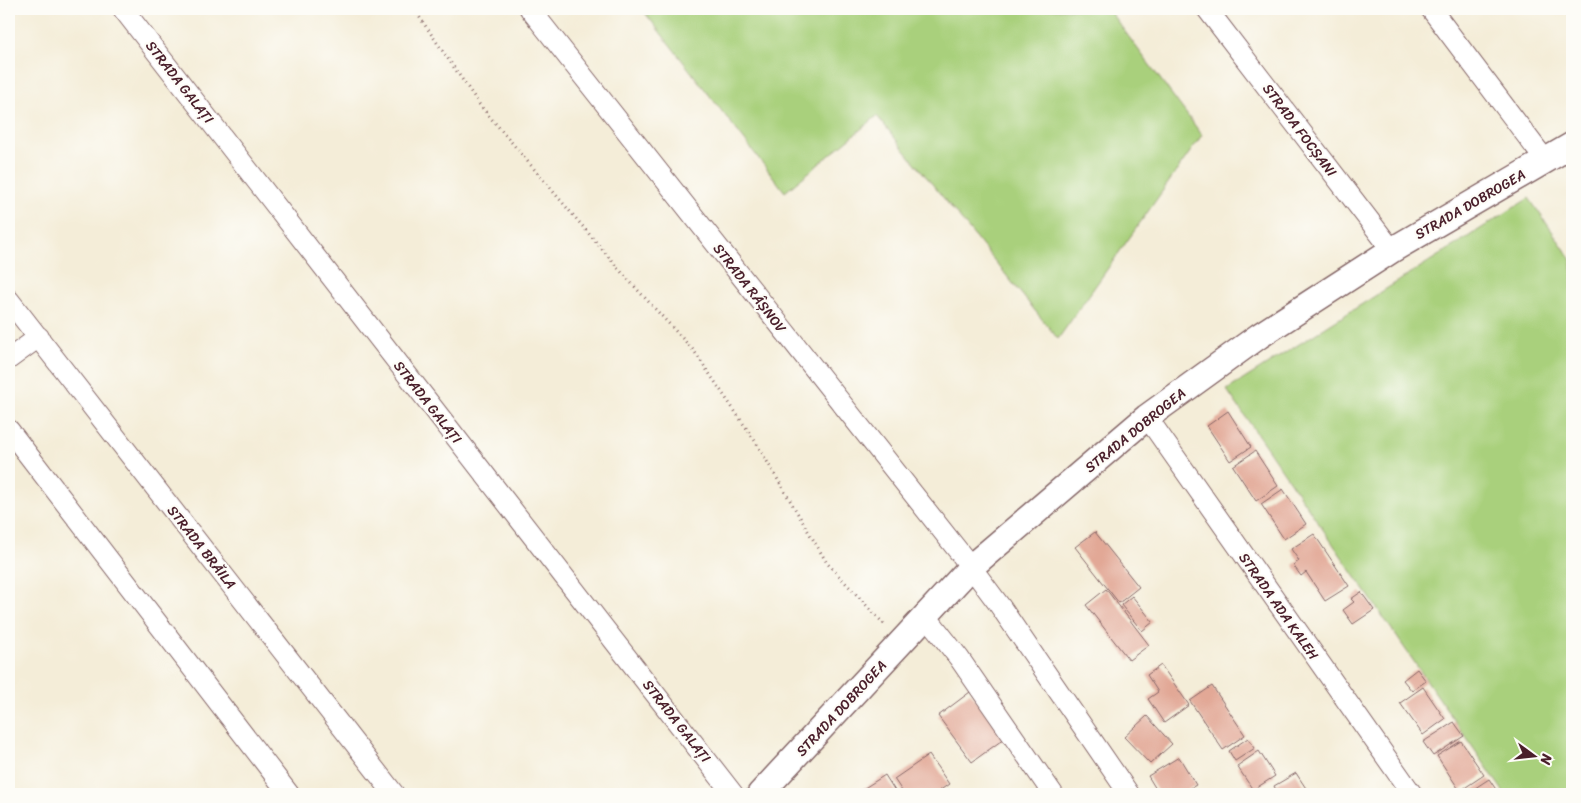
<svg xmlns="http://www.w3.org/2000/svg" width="1581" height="803" viewBox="0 0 1581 803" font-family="Sriracha,sans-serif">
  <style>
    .green { fill: #a9d07b; stroke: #7a7853 }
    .building { fill: #e2a896 }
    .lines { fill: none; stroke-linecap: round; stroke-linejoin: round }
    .minor-casing { stroke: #866768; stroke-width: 22 }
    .tertiary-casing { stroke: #866768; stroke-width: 28 }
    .path { stroke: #866768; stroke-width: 3; stroke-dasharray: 1 4; stroke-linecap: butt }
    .minor { stroke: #fff; stroke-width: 20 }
    .tertiary { stroke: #fff; stroke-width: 25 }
    .labels { text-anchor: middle; stroke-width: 4.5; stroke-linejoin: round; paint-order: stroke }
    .street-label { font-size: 14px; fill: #4a1f2b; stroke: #fdfcf7 }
  </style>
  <rect width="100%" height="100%" fill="#fdfcf7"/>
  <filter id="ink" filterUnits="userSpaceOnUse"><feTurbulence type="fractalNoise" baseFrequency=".02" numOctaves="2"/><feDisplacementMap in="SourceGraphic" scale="10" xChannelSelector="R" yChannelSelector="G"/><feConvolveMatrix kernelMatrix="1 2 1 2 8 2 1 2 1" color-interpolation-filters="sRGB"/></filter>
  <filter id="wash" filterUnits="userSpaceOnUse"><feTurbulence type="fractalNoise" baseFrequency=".0096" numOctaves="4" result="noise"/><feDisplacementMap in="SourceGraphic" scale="20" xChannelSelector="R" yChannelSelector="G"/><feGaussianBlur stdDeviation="1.12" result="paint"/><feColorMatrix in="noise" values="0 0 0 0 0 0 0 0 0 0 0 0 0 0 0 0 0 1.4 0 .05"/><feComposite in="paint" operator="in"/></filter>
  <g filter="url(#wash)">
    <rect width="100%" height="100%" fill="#f4edd8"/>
    <g class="green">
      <path d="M642 9H1108L1202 135 1058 339 877 116 785 192Z"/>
      <path d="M1529 198 1572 260V794H1505L1227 390Z"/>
    </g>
    <g id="blocks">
      <g class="building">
        <path d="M1228 411 1251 447 1230 461 1207 426Z"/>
        <path d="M1255 451 1278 486 1256 501 1233 466Z"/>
        <path d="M1283 489 1306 524 1284 539 1261 504Z"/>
        <path d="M1095 532 1139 587 1119 603 1075 547Z"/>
        <path d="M1314 534 1349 586 1325 601 1306 572 1301 576 1293 565 1299 561 1291 549Z"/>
        <path d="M1106 589 1149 645 1129 660 1086 605Z"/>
        <path d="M1361 592 1374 610 1353 624 1343 610 1354 602 1351 599Z"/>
        <path d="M1132 596 1153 622 1142 631 1121 605Z"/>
        <path d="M1161 665 1189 705 1164 723 1148 699 1158 692 1147 675Z"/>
        <path d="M1417 669 1426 681 1412 691 1403 680Z"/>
        <path d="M1212 686 1245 735 1223 750 1190 701Z"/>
        <path d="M1423 687 1445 719 1423 735 1400 703Z"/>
        <path d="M970 692 1005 738 972 762 938 716Z"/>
        <path d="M1147 716 1172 744 1150 764 1124 737Z"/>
        <path d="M1454 722 1464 736 1433 756 1423 742Z"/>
        <path d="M1248 738 1255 748 1235 761 1229 751Z"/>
        <path d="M1461 741 1484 775 1460 791 1437 756Z"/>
        <path d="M1259 751 1275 776 1253 790 1237 766Z"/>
        <path d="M929 755 949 784 935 794H904L894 779Z"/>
        <path d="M1179 757 1196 785 1180 794H1159L1148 776Z"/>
        <path d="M1296 773 1309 793 1278 794 1274 786Z"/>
        <path d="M885 775 897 794H855Z"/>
        <path d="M1489 779 1499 794H1466Z"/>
      </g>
    </g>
  </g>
  <g filter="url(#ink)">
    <use href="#blocks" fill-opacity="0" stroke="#866768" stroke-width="1"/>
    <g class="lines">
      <g class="minor-casing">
        <g id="minor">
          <path d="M123 9 733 794"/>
          <path d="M530 9 971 567 1000 606 1129 794"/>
          <path d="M1207 9 1392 250"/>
          <path d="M1431 9 1545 160"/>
          <path d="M9 300 394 794"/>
          <path d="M9 359 39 337"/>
          <path d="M1147 417 1412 794"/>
          <path d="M9 430 289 794"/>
          <path d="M926 616 959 658 1053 794"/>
        </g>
      </g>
      <g class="tertiary-casing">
        <path id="tertiary" d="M760 794 971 567 1147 417 1259 336 1392 250 1572 145"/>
      </g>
      <path class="path" d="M414 9 479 104 623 274 694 351 755 441 827 563 884 624"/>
      <use href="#minor" class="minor"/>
      <use href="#tertiary" class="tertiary"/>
    </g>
  </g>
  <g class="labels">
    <g class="street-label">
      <text transform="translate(180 82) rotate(52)" y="5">STRADA GALAȚI</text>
      <text transform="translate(1300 130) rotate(53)" y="5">STRADA FOCȘANI</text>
      <text transform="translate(1470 204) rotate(-30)" y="5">STRADA DOBROGEA</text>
      <text transform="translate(750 288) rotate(52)" y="5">STRADA RÂȘNOV</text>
      <text transform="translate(428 402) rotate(52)" y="5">STRADA GALAȚI</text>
      <text transform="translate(1135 430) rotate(-39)" y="5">STRADA DOBROGEA</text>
      <text transform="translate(202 547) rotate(52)" y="5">STRADA BRĂILA</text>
      <text transform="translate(1279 606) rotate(55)" y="5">STRADA ADA KALEH</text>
      <text transform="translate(841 708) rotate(-47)" y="5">STRADA DOBROGEA</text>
      <text transform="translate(677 721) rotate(52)" y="5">STRADA GALAȚI</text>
    </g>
  </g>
  <rect width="1581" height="803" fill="none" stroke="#fdfcf7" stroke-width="30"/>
  <g transform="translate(1534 756) rotate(105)" stroke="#fdfcf7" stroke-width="4" paint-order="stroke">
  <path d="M0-4L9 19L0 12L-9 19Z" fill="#4a1f2b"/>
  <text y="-8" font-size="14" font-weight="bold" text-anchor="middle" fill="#4a1f2b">N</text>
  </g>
</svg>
